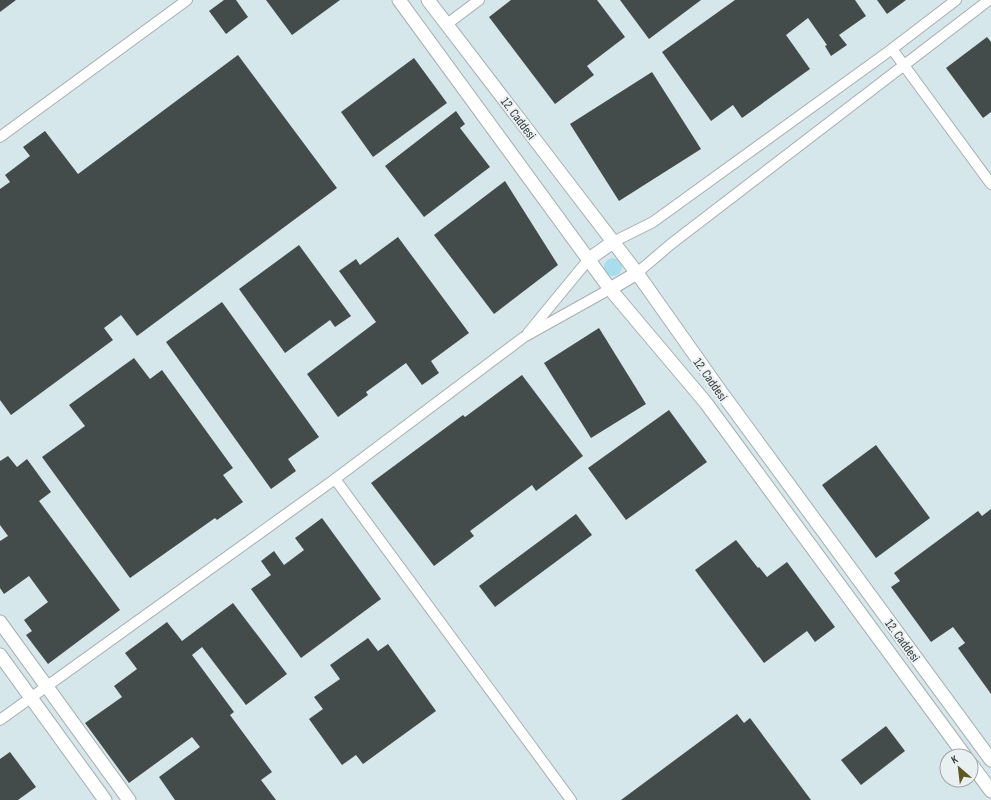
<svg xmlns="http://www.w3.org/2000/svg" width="991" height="800" viewBox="0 0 991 800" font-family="'Sofia Sans Condensed',sans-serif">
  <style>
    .built { fill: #d6e7ec; fill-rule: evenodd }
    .green { fill: #a8ddeb }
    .building { fill: #444b4b }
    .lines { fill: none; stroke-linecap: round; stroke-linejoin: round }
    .street-casing { stroke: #a6aeb0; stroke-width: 12 }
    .secondary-casing { stroke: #a6aeb0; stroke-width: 15 }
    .street { stroke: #fff; stroke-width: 10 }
    .secondary { stroke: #fff; stroke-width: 13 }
    .labels { text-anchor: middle; stroke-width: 4; stroke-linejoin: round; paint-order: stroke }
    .street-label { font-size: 13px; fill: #373a3b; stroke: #e8f0f2 }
  </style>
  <rect width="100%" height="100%" fill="#e8f0f2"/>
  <path class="built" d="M0 0H991V800H0ZM947 756H971V780H947Z"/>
  <circle class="green" cx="613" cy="267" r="9"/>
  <g class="building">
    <path d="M0 0H16L0 12Z"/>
    <path d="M224 0H236L248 17 226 34 209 11Z"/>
    <path d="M266 0H340L292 35Z"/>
    <path d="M511 0H597L625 37 587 66 594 75 555 104 489 17Z"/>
    <path d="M620 0H701L649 39Z"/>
    <path d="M735 0H855L866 16 839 35 847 45 831 56 825 46 827 45 808 18 786 35 810 69 742 118 733 105 711 121 662 52Z"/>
    <path d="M877 0H906L887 14Z"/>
    <path d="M987 37 991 42V112L983 118 946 68Z"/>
    <path d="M238 55 337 188 137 336 121 315 104 328 113 340 11 415 0 400V189L10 182 5 175 30 156 23 147 45 131 78 174Z"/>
    <path d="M414 58 447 103 373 157 341 112Z"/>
    <path d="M652 72 701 149 619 201 570 124Z"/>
    <path d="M456 111 465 124 460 128 490 167 424 217 385 166Z"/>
    <path d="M505 181 558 265 494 314 434 235Z"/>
    <path d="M398 237 469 333 431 361 439 373 422 385 406 363 366 392 368 395 338 417 307 374 376 322 339 271 356 259 360 265Z"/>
    <path d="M299 245 351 316 335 327 330 320 285 353 239 289Z"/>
    <path d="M222 302 319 437 288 459 296 471 271 489 166 342Z"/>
    <path d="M599 328 646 404 591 438 544 363Z"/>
    <path d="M134 358 150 379 162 370 233 468 223 475 243 502 217 520 215 518 130 578 42 457 85 426 69 405Z"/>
    <path d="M522 375 583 456 536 491 532 485 470 531 474 536 434 566 371 483 463 415 465 417Z"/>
    <path d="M669 410 707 462 626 520 588 468Z"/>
    <path d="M876 445 930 518 876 558 822 485Z"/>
    <path d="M8 456 17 467 27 459 51 492 39 501 120 610 48 664 26 635 32 631 24 620 48 602 29 576 4 594 0 588V541L8 536 0 525V461Z"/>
    <path d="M991 509V694L958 648 965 643 953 627 931 642 891 587 900 581 894 573 978 511 982 516Z"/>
    <path d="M576 514 592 535 495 607 479 586Z"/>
    <path d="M322 518 381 599 301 658 251 589 271 575 261 561 274 551 284 565 304 550 295 538Z"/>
    <path d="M736 540 758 568 759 567 767 577 787 562 835 627 815 642 807 631 764 663 695 570Z"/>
    <path d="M233 603 287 674 246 705 202 647 192 655 234 712 230 715 272 772 261 780 276 800H175L159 777 200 747 192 737 129 783 85 723 122 697 114 686 137 669 125 653 167 622 182 641Z"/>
    <path d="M368 638 378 651 388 644 436 711 363 764 356 755 342 765 309 719 323 709 314 697 340 679 330 665Z"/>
    <path d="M737 714 744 723 750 718 811 800H621Z"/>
    <path d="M886 726 905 751 861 785 841 760Z"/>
    <path d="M10 752 36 787 18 800H0V759Z"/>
  </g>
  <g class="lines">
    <g class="street-casing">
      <g id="street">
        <path d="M447 24 479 0"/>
        <path d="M892 49 991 184"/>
        <path d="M0 137 187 0"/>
        <path d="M613 242 653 222 892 49 956 0"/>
        <path d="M637 273 671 244 989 0"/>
        <path d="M528 333 589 259"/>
        <path d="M335 479 571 800"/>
        <path d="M0 720 335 479 524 337 610 289"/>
      </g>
    </g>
    <g class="secondary-casing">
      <g id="secondary">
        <path d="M399 0 610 289 706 403 965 756"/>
        <path d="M428 0 637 273 721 392 991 760"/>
        <path d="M589 259 613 242"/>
        <path d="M610 289 637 273"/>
        <path d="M0 622 129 800"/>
        <path d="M0 655 105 800"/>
        <path d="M971 764 991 791"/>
      </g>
    </g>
    <use href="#street" class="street"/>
    <use href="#secondary" class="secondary"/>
  </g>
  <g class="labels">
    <g class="street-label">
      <text transform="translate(519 118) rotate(53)" y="5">12. Caddesi</text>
      <text transform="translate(711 379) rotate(55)" y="5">12. Caddesi</text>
      <text transform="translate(903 640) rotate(54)" y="5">12. Caddesi</text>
    </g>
  </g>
  <g transform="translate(959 768) rotate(332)"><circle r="19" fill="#e8f0f2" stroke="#a1a7a9"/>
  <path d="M0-3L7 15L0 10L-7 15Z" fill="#5e5824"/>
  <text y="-6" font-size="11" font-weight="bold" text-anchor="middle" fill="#373a3b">K</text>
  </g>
</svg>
